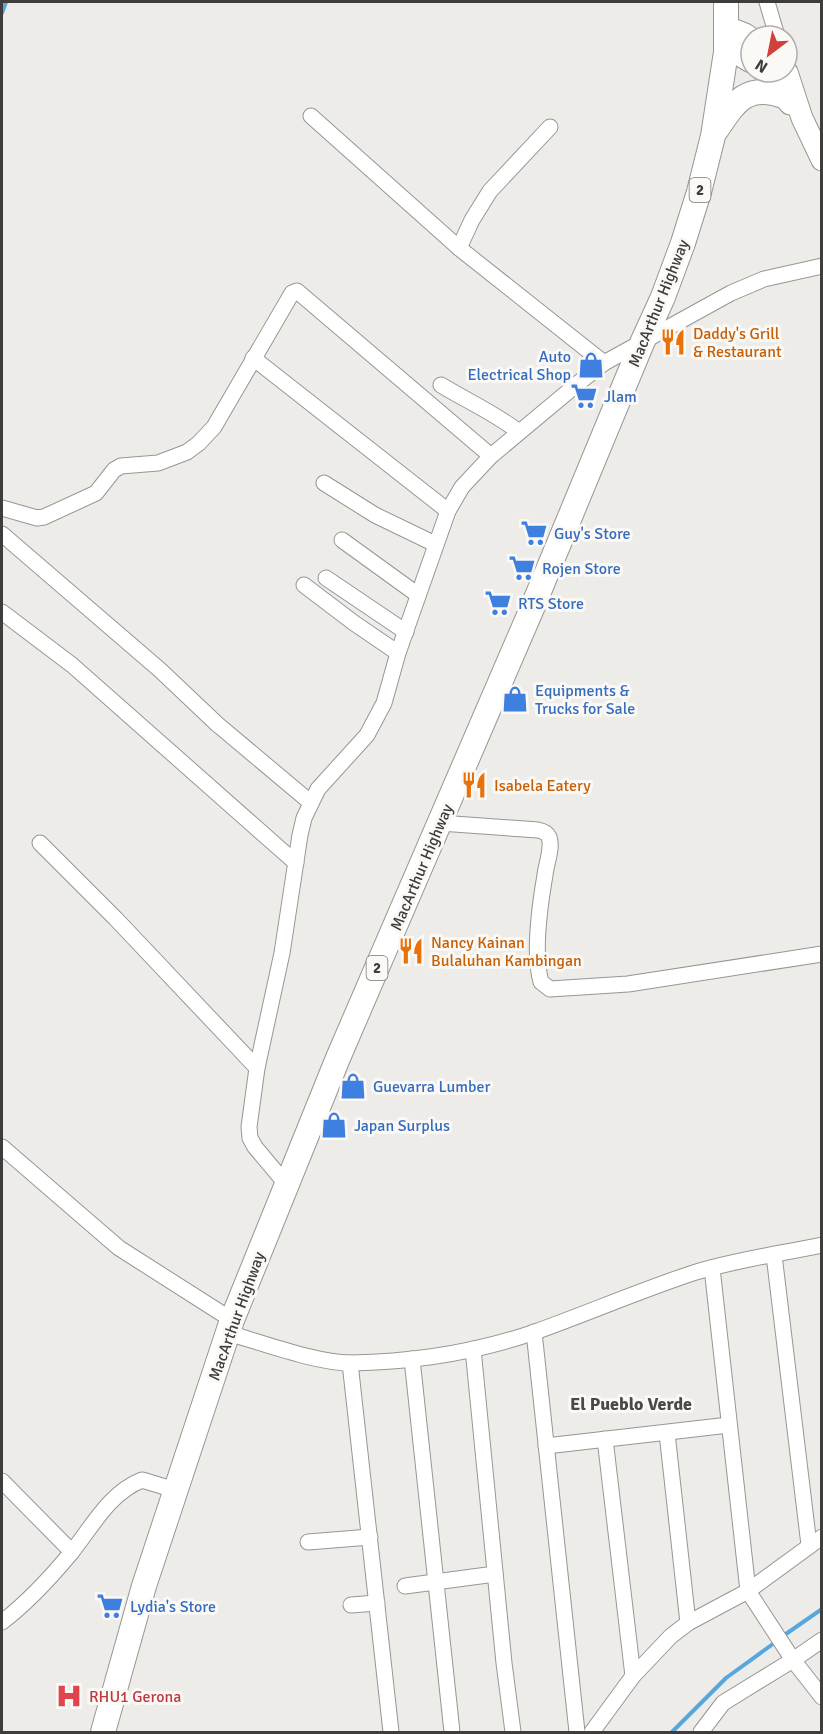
<svg xmlns="http://www.w3.org/2000/svg" width="823" height="1734" viewBox="0 0 823 1734" font-family="Signika,sans-serif">
  <style>
    .lines { fill: none; stroke-linecap: round; stroke-linejoin: round }
    .stream { stroke: #57a7de; stroke-width: 4 }
    .minor-casing { stroke: #989694; stroke-width: 17 }
    .secondary-casing { stroke: #989694; stroke-width: 23 }
    .trunk-casing { stroke: #989694; stroke-width: 26 }
    .minor { stroke: #fff; stroke-width: 15 }
    .secondary { stroke: #fff; stroke-width: 21 }
    .trunk { stroke: #fff; stroke-width: 24 }
    .labels { text-anchor: middle; stroke-width: 6; stroke-linejoin: round; paint-order: stroke }
    .shield { fill: #fbf9f6; stroke: #777574; stroke-width: 1.5 }
    .shield-label { font-size: 15px; font-weight: bold; fill: #3e3d3c }
    .street-label { font-size: 16px; fill: #3e3d3c; stroke: #fbf9f6 }
    .food-label { font-size: 16px; fill: #c56008; stroke: #fbf9f6; text-anchor: start }
    .shop-label { font-size: 16px; fill: #366cbe; stroke: #fbf9f6; text-anchor: start }
    .health-label { font-size: 16px; fill: #be3a42; stroke: #fbf9f6; text-anchor: start }
    .neighbourhood-label { font-size: 18px; font-weight: bold; fill: #4b4947; stroke: #fbf9f6 }
  </style>
  <rect width="100%" height="100%" fill="#eeece9"/>
  <g class="lines">
    <g class="stream">
      <path d="M2 13 6 2"/>
      <path d="M783 1636 822 1609"/>
      <path d="M672 1732 726 1678 777 1641"/>
    </g>
    <g class="minor-casing">
      <g id="minor">
        <path d="M767 2 777 36"/>
        <path d="M311 116 459 248 604 363"/>
        <path d="M459 248 472 220 490 191 550 127"/>
        <path d="M253 358 448 511"/>
        <path d="M441 385C467 401 495 413 519 432"/>
        <path d="M324 483 375 515 435 544"/>
        <path d="M2 508 37 518 44 517 96 493 114 470 121 466 158 463 187 452 199 443 214 427 292 293 297 291 491 456"/>
        <path d="M2 534 160 670 217 724 310 802"/>
        <path d="M342 540 418 595"/>
        <path d="M326 578 406 632"/>
        <path d="M304 585 354 623 398 653"/>
        <path d="M2 612 72 665 296 863"/>
        <path d="M440 823 538 830C543 831 547 833 549 837 553 848 546 864 545 875 540 904 533 954 541 982L550 989 628 984 822 954"/>
        <path d="M40 843 116 919 257 1068"/>
        <path d="M2 1147 119 1248 232 1320"/>
        <path d="M286 1184 255 1147 250 1138 249 1127 257 1068 282 953 300 835 304 818 318 789 367 735 384 703 398 653 448 511 462 487 491 456 582 380 604 363 731 293 764 279 822 266"/>
        <path d="M774 1255 809 1545"/>
        <path d="M712 1268 748 1591 793 1660 822 1697"/>
        <path d="M534 1332 577 1732"/>
        <path d="M228 1333C263 1343 316 1363 351 1363 413 1362 477 1352 535 1332 588 1313 639 1291 693 1273 734 1260 779 1254 822 1245"/>
        <path d="M473 1349 504 1663 513 1732"/>
        <path d="M412 1359 452 1732"/>
        <path d="M350 1363 391 1732"/>
        <path d="M667 1433 688 1623"/>
        <path d="M605 1439 633 1676"/>
        <path d="M546 1446 729 1425"/>
        <path d="M2 1481 72 1552"/>
        <path d="M308 1542 370 1537"/>
        <path d="M405 1586 495 1574"/>
        <path d="M351 1605 377 1603"/>
        <path d="M2 1622C27 1603 51 1577 71 1553 92 1527 109 1493 142 1480L175 1490"/>
        <path d="M592 1732 633 1676 671 1636 688 1623 748 1591 822 1537"/>
        <path d="M701 1732 723 1703 793 1660 822 1640"/>
      </g>
    </g>
    <g class="secondary-casing">
      <g id="secondary">
        <path d="M727 27 745 34 751 38"/>
        <path d="M726 52H734L751 62"/>
        <path d="M764 72 790 104"/>
        <path d="M787 72 802 118 822 160"/>
      </g>
    </g>
    <g class="trunk-casing">
      <g id="trunk">
        <path d="M717 129C735 102 747 83 783 96"/>
        <path d="M103 1732 144 1586 232 1320 338 1058 533 606 642 343 663 297 683 243 699 192 713 136 726 52V2"/>
      </g>
    </g>
    <use href="#minor" class="minor"/>
    <use href="#secondary" class="secondary"/>
    <use href="#trunk" class="trunk"/>
  </g>
  <defs>
    <g id="restaurant-bare" transform="scale(2.07)"><path d="M-5-6h1v4h1v-4h1v4h1v-4h1v5L-1.5 .5V6h-2V.5L-5-1ZM5-6V6H3V1.5H1.5Q1.5-4 5-6Z" fill="#e8710a" stroke="#fbf9f6" stroke-width="2.5" paint-order="stroke"/></g>
    <g id="shop-bare" transform="scale(2.07)"><path d="M-5-2.5h2.3a2.7 3.5 0 0 1 5.4 0H5L5.5 6h-11ZM-1.5-2.5h3a1.5 2.3 0 0 0-3 0Z" fill="#3f7fe0" stroke="#fbf9f6" stroke-width="2.5" paint-order="stroke"/></g>
    <g id="supermarket-bare" transform="scale(2.07)"><path d="M-6-5.5h2.5l.6 2H6L4.5 2H-2.5L-4.4-4H-6ZM-1.5 3.2a1.3 1.3 0 1 0 .1 0ZM3 3.2a1.3 1.3 0 1 0 .1 0Z" fill="#3f7fe0" stroke="#fbf9f6" stroke-width="2.5" paint-order="stroke"/></g>
    <g id="hospital-bare" transform="scale(2.07)"><path d="M-5-5h3v3.5h4V-5h3V5h-3V1.5h-4V5h-3Z" fill="#e0444e" stroke="#fbf9f6" stroke-width="2.5" paint-order="stroke"/></g>
  </defs>
  <g fill-rule="evenodd">
    <use href="#restaurant-bare" x="673" y="342"/>
    <use href="#shop-bare" x="591" y="365"/>
    <use href="#supermarket-bare" x="584" y="396"/>
    <use href="#supermarket-bare" x="534" y="533"/>
    <use href="#supermarket-bare" x="522" y="568"/>
    <use href="#supermarket-bare" x="498" y="603"/>
    <use href="#shop-bare" x="515" y="699"/>
    <use href="#restaurant-bare" x="474" y="785"/>
    <use href="#restaurant-bare" x="411" y="951"/>
    <use href="#shop-bare" x="353" y="1086"/>
    <use href="#shop-bare" x="334" y="1125"/>
    <use href="#supermarket-bare" x="110" y="1606"/>
    <use href="#hospital-bare" x="69" y="1696"/>
  </g>
  <g class="labels">
    <g class="shield">
      <rect x="689.5" y="178" width="21" height="24" rx="4.5"/>
      <rect x="366.5" y="956" width="21" height="24" rx="4.5"/>
    </g>
    <g class="shield-label">
      <text x="700" y="195">2</text>
      <text x="377" y="973">2</text>
    </g>
    <g class="street-label">
      <text transform="translate(658 303) rotate(-68)" y="6">MacArthur Highway</text>
      <text transform="translate(421 867) rotate(-67)" y="6">MacArthur Highway</text>
      <text transform="translate(236 1316) rotate(-70)" y="6">MacArthur Highway</text>
    </g>
    <g class="food-label">
      <text x="693" y="339">Daddy's Grill<tspan x="693" dy="18">&amp; Restaurant</tspan></text>
      <text x="494" y="791">Isabela Eatery</text>
      <text x="431" y="948">Nancy Kainan<tspan x="431" dy="18">Bulaluhan Kambingan</tspan></text>
    </g>
    <g class="shop-label">
      <text x="571" y="362" text-anchor="end">Auto<tspan x="571" dy="18">Electrical Shop</tspan></text>
      <text x="604" y="402">Jlam</text>
      <text x="554" y="539">Guy's Store</text>
      <text x="542" y="574">Rojen Store</text>
      <text x="518" y="609">RTS Store</text>
      <text x="535" y="696">Equipments &amp;<tspan x="535" dy="18">Trucks for Sale</tspan></text>
      <text x="373" y="1092">Guevarra Lumber</text>
      <text x="354" y="1131">Japan Surplus</text>
      <text x="130" y="1612">Lydia's Store</text>
    </g>
    <g class="health-label">
      <text x="89" y="1702">RHU1 Gerona</text>
    </g>
    <g class="neighbourhood-label">
      <text x="631" y="1410">El Pueblo Verde</text>
    </g>
  </g>
  <rect width="823" height="1734" fill="none" stroke="#3e3d3c" stroke-width="6"/>
  <g transform="translate(769 54) rotate(212)"><circle r="28" fill="#fbf9f6" stroke="#afaeac" stroke-width="1.5"/>
  <path d="M0-4.5L10 22L0 15L-10 22Z" fill="#cf413a"/>
  <text y="-9" font-size="16" font-weight="bold" text-anchor="middle" fill="#3e3d3c">N</text>
  </g>
</svg>
